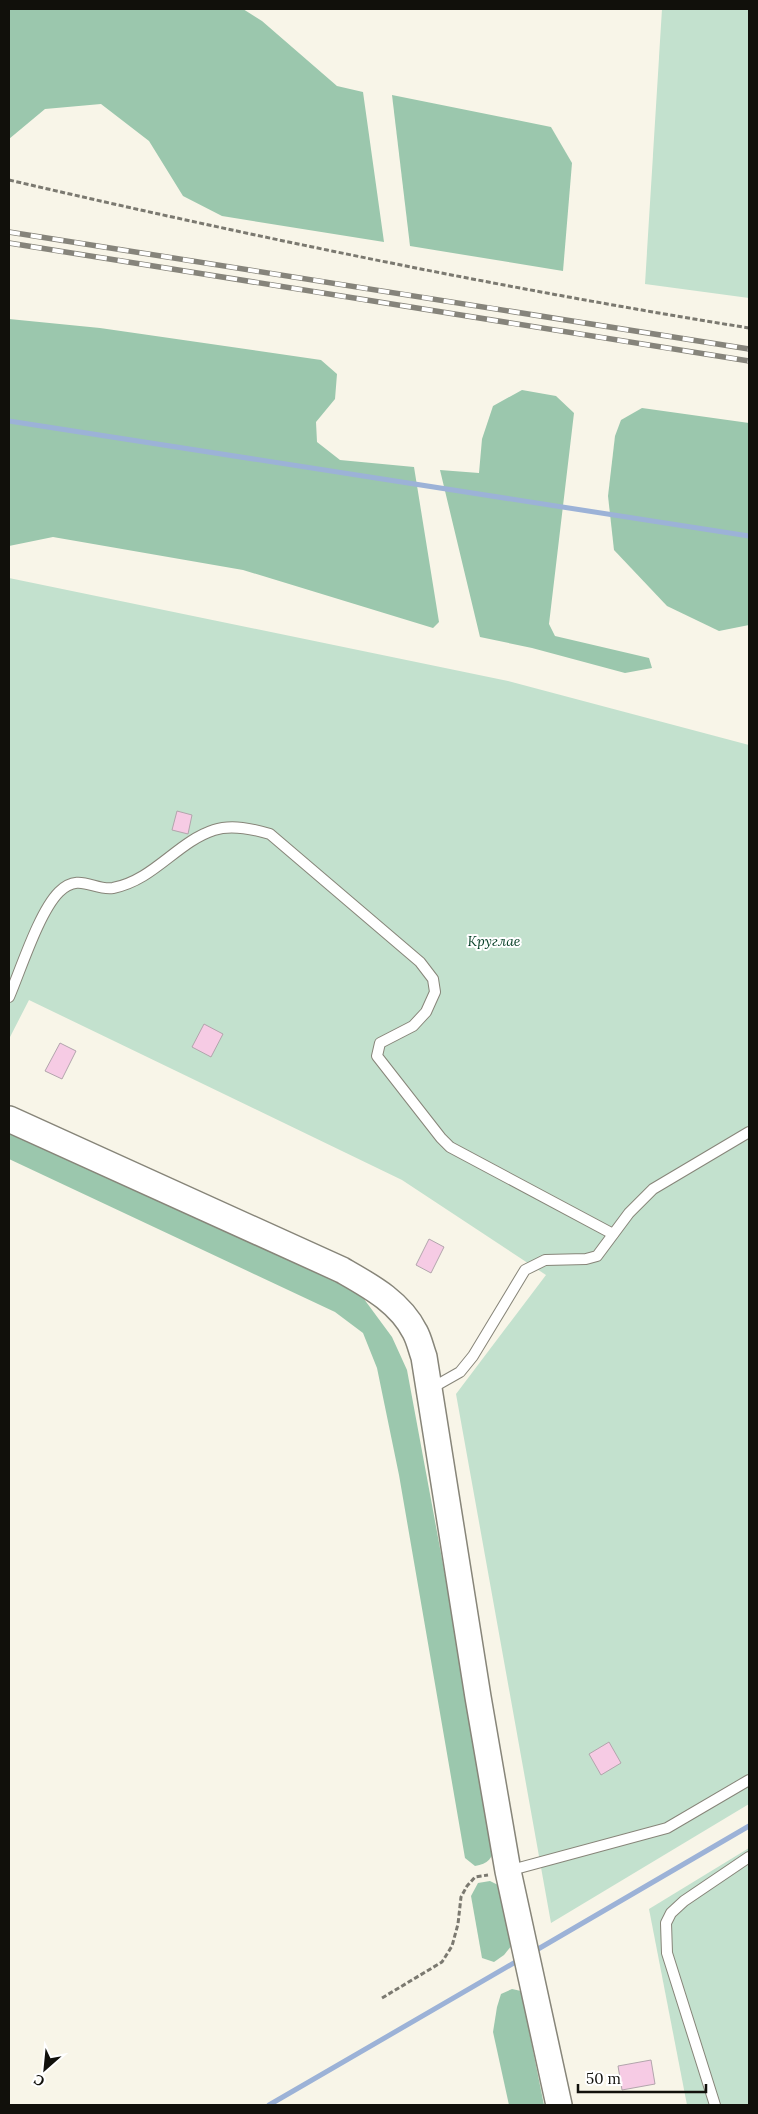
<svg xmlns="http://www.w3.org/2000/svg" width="758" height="2114" viewBox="0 0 758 2114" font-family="Lora,serif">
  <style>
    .green { fill: #c3e1ce }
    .forest { fill: #9bc7ad }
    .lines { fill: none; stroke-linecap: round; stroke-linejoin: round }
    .stream { stroke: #9cb2d7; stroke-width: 5 }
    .building { fill: #f6cbe4; stroke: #b2a5ac }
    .service-casing { stroke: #878579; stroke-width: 12 }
    .tertiary-casing { stroke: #878579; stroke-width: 28 }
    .path { stroke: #7b7970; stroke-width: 3; stroke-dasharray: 5 2.5; stroke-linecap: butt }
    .service { stroke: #fff; stroke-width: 10 }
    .tertiary { stroke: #fff; stroke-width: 25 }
    .rail-casing { stroke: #86847b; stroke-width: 5.5 }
    .rail { stroke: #fff; stroke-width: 4; stroke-dasharray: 11; stroke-linecap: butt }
    .labels { text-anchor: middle; stroke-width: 4; stroke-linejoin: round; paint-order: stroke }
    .park-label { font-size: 14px; font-style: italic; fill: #043e25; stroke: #fff }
  </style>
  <rect width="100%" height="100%" fill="#f8f5e8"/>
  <g class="green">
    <path d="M662 9H749V298L645 284Z"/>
    <path d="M9 578 508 681 749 745V1804L551 1923 456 1394 546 1275 402 1180 29 1000 9 1039Z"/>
    <path d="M749 1848V2105H687L649 1909Z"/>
  </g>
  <g class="forest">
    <path d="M9 9H243L262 21 337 86 363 92 384 242 222 216 183 196 149 141 101 104 45 109 9 139Z"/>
    <path d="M392 95 551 127 572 163 563 271 410 246Z"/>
    <path d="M9 319 100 328 321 360 337 374 335 399 316 422 317 442 340 460 414 467 439 622 433 628 243 570 53 537 9 546Z"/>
    <path d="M522 390 556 396 574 413 549 624 555 636 649 658 652 668 625 673 532 648 480 637 440 470 479 473 482 439 493 406Z"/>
    <path d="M642 408 749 423V625L719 631 667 606 614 550 608 496 615 436 621 420Z"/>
    <path d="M9 1130 334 1277 364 1299 392 1337 407 1370 495 1845C493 1858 488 1864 475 1866L465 1858 399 1475 377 1368 363 1333 335 1312 9 1159Z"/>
    <path d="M490 1881 500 1886 512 1945 504 1955 494 1962 482 1958 471 1896 478 1883Z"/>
    <path d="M512 1989 521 1991 544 2105H509L493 2032 497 2007 501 1994Z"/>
  </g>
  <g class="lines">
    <g class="stream">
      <path d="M9 421 749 536"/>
      <path d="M533 1952 749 1826"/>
      <path d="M269 2105 519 1960"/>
    </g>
  </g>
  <g class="building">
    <path d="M177 811 192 815 188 834 172 830Z"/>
    <path d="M204 1024 223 1034 211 1057 192 1047Z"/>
    <path d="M60 1043 76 1051 62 1079 45 1071Z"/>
    <path d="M429 1239 444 1247 431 1273 416 1265Z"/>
    <path d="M609 1742 621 1763 601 1775 589 1754Z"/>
    <path d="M651 2060 655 2084 622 2090 618 2066Z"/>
  </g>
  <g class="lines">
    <g class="service-casing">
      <g id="service">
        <path d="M9 997C21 969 39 912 59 892 79 872 94 891 113 888 154 880 177 842 214 830 232 824 253 829 270 834L420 962 433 979 435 992 426 1012 413 1026 380 1043 377 1056 441 1138 450 1147 613 1234"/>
        <path d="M430 1389 460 1372 473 1356 525 1270 545 1260 586 1259 597 1256 629 1213 653 1189 749 1132"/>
        <path d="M508 1871 667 1828 749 1780"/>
        <path d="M715 2105 667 1953 666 1923 671 1913 684 1901 749 1857"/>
      </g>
    </g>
    <g class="tertiary-casing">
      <path id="tertiary" d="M9 1119 342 1270C370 1286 400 1302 415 1332 419 1339 421 1349 424 1357L478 1697 508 1871 559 2105"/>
    </g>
    <g class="path">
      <path d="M9 180C254 237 501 288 749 328"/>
      <path d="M382 1998 442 1962 452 1946 458 1924 461 1897 467 1886 475 1877 488 1875"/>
    </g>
    <use href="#service" class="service"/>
    <use href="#tertiary" class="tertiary"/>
    <g class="rail-casing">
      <g id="rail">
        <path d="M9 232 749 349"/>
        <path d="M9 243 749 361"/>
      </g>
    </g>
    <use href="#rail" class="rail"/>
  </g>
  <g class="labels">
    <g class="park-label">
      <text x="494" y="946">Круглае</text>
    </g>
  </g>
  <rect width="758" height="2114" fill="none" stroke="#11100b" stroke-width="20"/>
  <g transform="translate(45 2069) rotate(207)" stroke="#ffffff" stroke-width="4" paint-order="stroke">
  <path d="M0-4L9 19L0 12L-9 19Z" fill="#11100b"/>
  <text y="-8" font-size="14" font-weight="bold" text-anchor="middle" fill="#11100b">С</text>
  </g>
  <path d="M578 2084v8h128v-8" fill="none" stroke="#11100b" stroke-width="2.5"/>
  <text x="586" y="2084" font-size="15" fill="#11100b" stroke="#ffffff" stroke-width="4" paint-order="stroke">50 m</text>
</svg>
